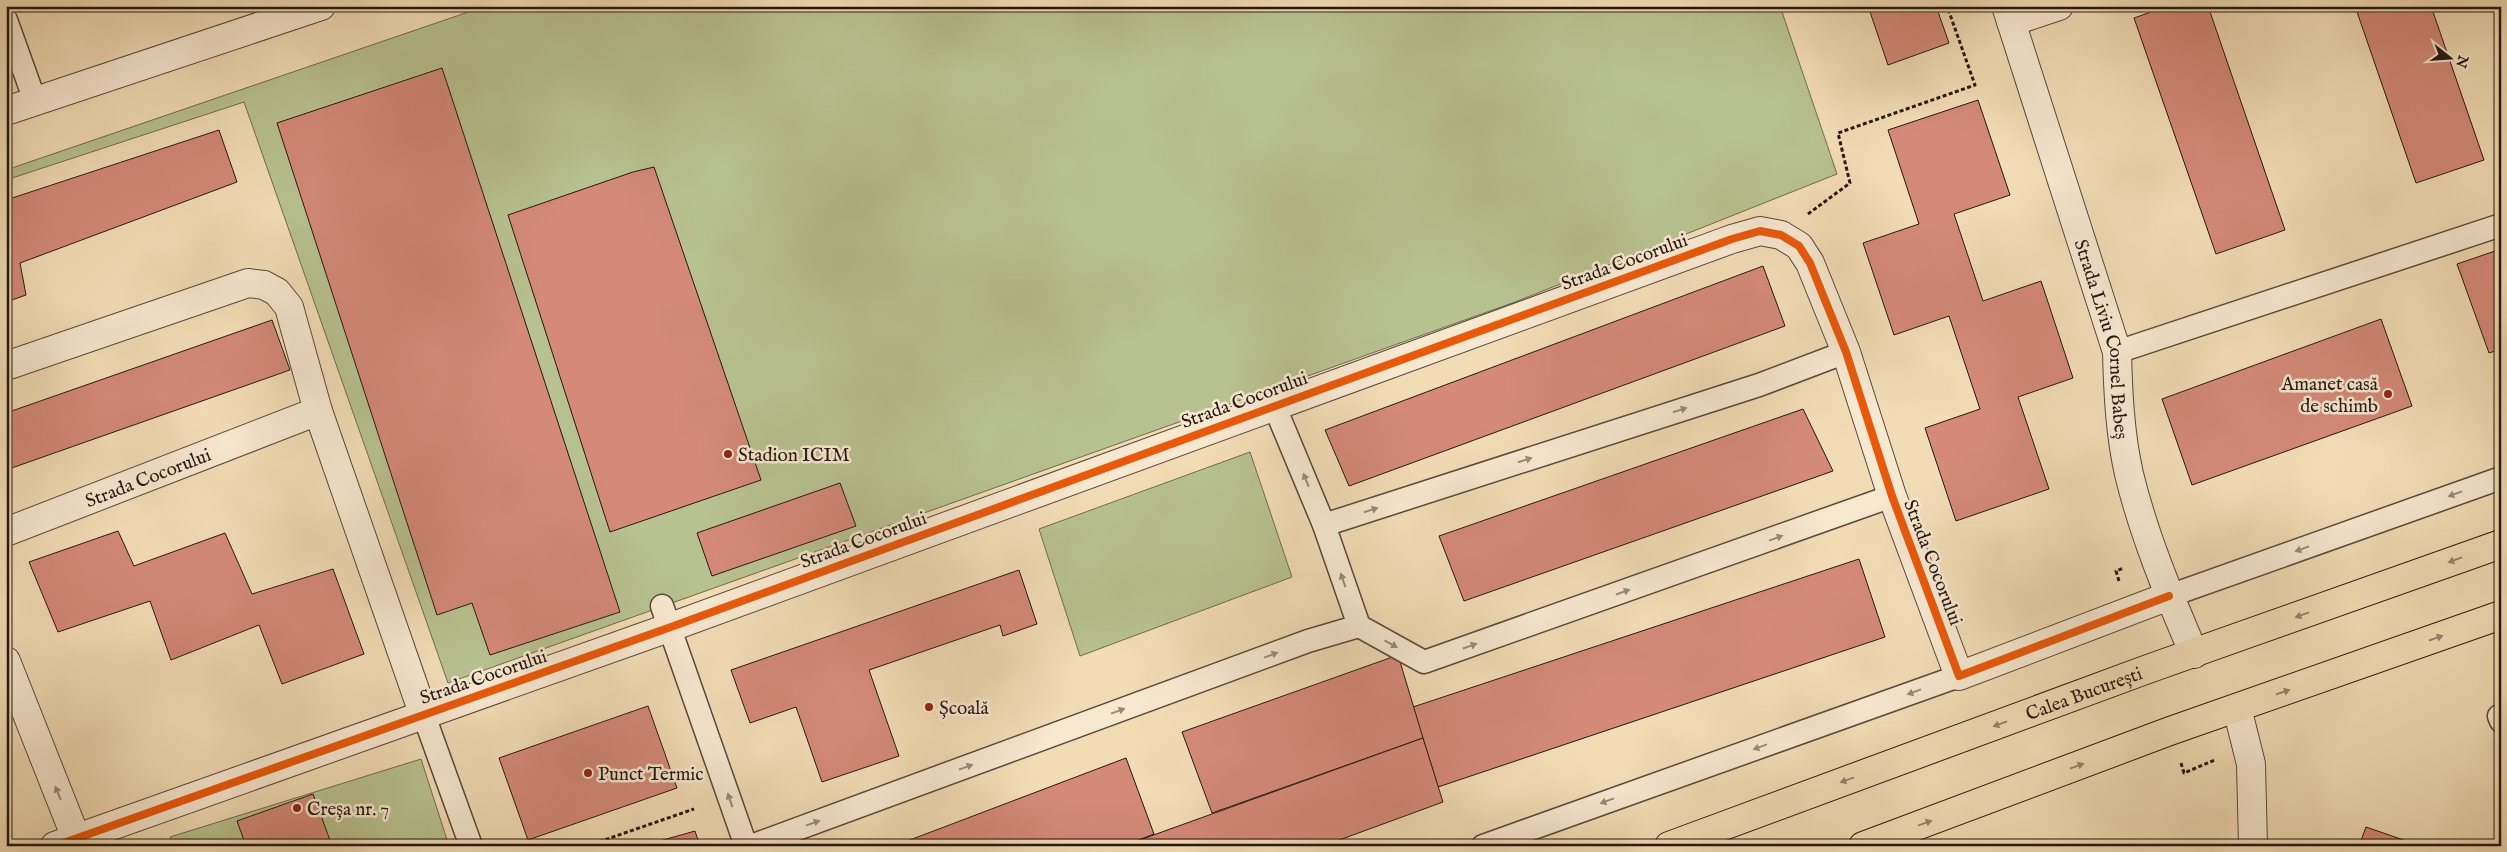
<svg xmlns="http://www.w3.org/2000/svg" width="2507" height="852" viewBox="0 0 2507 852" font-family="'IM FELL English',serif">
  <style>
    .green { fill: #b8c190; stroke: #6f6c50 }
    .building { fill: #d48979; stroke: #261711 }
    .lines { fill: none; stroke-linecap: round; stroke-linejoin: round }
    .lane-casing { stroke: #59483a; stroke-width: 25 }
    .street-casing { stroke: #59483a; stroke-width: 30 }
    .primary-casing { stroke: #261711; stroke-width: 30 }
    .path { stroke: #261711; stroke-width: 3; stroke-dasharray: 4 2.5; stroke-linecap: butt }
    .lane { stroke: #f7e8d0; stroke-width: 22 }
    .street { stroke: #f7e8d0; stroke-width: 28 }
    .primary { stroke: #f2dcb6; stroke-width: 28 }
    .cycleway-casing { stroke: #f7e8d0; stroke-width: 11 }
    .cycleway { stroke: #e8590c; stroke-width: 8 }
    .oneway { fill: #998a7a }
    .oneway2 { fill: #96836c }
    .poi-dot { fill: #8f2418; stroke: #f7e8d0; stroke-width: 2 }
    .labels { text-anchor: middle; stroke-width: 5; stroke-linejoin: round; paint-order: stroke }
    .street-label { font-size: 19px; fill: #261711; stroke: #f7e8d0 }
    .poi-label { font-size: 19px; fill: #261711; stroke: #f7e8d0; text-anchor: start }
  </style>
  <rect width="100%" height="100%" fill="#f2dcb6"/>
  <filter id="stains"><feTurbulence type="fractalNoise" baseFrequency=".004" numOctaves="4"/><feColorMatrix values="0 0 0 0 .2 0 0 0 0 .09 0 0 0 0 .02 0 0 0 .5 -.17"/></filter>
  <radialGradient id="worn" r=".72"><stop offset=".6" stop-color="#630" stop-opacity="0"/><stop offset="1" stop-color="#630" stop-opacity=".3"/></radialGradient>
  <g class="green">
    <path d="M486 6H1780L1837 174 1515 302 448 683 244 102 6 180V170Z"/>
    <path d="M1250 452 1292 577 1080 656 1039 529Z"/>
    <path d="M421 759 449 846H173L170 837Z"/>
  </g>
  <g class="building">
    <path d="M1868 6H1936L1949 43 1888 65Z"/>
    <path d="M2168 6H2208L2285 230 2216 254 2134 18Z"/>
    <path d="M2355 6H2431L2484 160 2416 183Z"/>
    <path d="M442 68 620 612 490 655 472 603 437 615 277 123Z"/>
    <path d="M1978 100 2010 195 1954 214 1983 301 2041 281 2073 378 2018 397 2049 489 1956 521 1925 428 1980 409 1949 316 1894 335 1863 243 1919 224 1888 130Z"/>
    <path d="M219 130 237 182 20 263 26 295 6 302V200Z"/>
    <path d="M654 167 761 480 610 532 508 215 633 172Z"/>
    <path d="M2501 249V349L2489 353 2457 264Z"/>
    <path d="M1763 266 1785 326 1349 486 1325 430Z"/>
    <path d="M2381 319 2412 406 2192 485 2162 399Z"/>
    <path d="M272 320 290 370 6 470V413Z"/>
    <path d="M1803 409 1833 471 1464 601 1439 536Z"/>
    <path d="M840 483 856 526 712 576 697 533Z"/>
    <path d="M118 531 134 566 225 533 252 594 333 569 364 654 282 684 259 625 171 660 150 601 58 632 29 562Z"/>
    <path d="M1859 559 1885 637 1438 787 1413 707Z"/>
    <path d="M1019 570 1037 624 1003 636 1000 625 869 670 899 756 822 782 796 707 750 723 731 670Z"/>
    <path d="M1398 655 1423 738 1212 813 1182 732Z"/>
    <path d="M648 706 677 788 528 840 499 758Z"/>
    <path d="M1423 738 1443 802 1323 846H1123Z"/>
    <path d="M1126 758 1154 834 1123 846H894Z"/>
    <path d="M313 794 331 843H345L346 846H246L237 821Z"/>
    <path d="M2366 827 2421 846H2359Z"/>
    <path d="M695 831 700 846H642Z"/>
  </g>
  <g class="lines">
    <g class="lane-casing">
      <g id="lane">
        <path d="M6 20 35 101"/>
        <path d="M2117 352 2501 225"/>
        <path d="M1274 405 1324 525 1359 626 1424 662 1892 496"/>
        <path d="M1324 525 1759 385 1846 352"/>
        <path d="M2169 596 2501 478"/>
        <path d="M662 606 746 846"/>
        <path d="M423 713 471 846"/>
        <path d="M2499 716 2501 721"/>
        <path d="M751 846 1308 641 1359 626"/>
        <path d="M1483 846 1959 676"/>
      </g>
    </g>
    <g class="street-casing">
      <g id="street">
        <path id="s1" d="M2006 6 2117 352C2118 393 2120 434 2129 474 2144 536 2169 595 2194 654"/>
        <path d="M2011 22 2059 6"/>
        <path d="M6 111 321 6"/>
        <path d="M6 366 248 283 264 285 277 292 289 307 318 411 423 713"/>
        <path id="s2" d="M6 532 318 411"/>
        <path d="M6 661 76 838"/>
        <path d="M2237 708 2251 764 2253 846"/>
        <path d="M55 846 671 627 1732 239 1760 231 1781 235 1799 246 1810 263 1846 352 1892 496 1959 676 2169 596"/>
      </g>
    </g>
    <g class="primary-casing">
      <g id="primary">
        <path id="s3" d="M1669 846 2148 669 2501 544"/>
        <path d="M1863 846 2170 731 2501 615"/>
      </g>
    </g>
    <g class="path">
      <path d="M1808 214 1850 183 1838 133 1975 85 1947 6"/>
      <path d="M2119 581 2116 571 2124 568"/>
      <path d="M2181 763 2184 773 2215 760"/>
      <path d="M587 846 694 809"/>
    </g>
    <use href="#lane" class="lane"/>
    <use href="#street" class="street"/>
    <use href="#primary" class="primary"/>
    <g class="cycleway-casing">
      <path id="cycleway" d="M55 846 671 627 1732 239 1760 231 1781 235 1799 246 1810 263 1846 352 1892 496 1959 676 2169 596"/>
    </g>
    <use href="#cycleway" class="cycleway"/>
  </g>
  <defs><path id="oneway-solid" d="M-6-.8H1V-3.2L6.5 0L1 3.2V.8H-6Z" transform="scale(1.25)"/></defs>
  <g class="oneway">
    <use href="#oneway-solid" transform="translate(1680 410) rotate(-18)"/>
    <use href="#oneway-solid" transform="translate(1525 460) rotate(-18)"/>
    <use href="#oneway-solid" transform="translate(1306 480) rotate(-112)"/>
    <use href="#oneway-solid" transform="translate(2455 494) rotate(160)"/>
    <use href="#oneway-solid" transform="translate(1371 510) rotate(-18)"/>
    <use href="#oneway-solid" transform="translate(1776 538) rotate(-20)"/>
    <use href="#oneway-solid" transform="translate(2302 549) rotate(160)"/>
    <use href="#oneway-solid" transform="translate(1343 580) rotate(-109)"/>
    <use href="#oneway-solid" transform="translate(1623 592) rotate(-19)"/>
    <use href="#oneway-solid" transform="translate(1391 644) rotate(29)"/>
    <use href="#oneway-solid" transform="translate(1470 646) rotate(-19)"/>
    <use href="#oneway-solid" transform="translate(1271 655) rotate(-20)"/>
    <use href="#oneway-solid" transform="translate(1914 692) rotate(160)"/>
    <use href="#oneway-solid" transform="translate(1118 711) rotate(-20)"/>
    <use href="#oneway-solid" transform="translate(1760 747) rotate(160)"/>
    <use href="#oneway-solid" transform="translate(966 767) rotate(-20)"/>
    <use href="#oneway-solid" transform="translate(58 793) rotate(-112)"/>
    <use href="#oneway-solid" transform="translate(730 800) rotate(-109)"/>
    <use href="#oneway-solid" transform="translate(1607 801) rotate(160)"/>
    <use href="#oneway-solid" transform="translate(813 823) rotate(-20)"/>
  </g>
  <g class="oneway2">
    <use href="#oneway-solid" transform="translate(2455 560) rotate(160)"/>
    <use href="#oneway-solid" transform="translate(2302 615) rotate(160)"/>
    <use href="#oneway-solid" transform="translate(2436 638) rotate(-19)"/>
    <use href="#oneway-solid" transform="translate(2283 692) rotate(-19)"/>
    <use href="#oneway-solid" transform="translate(2000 724) rotate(160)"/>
    <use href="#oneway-solid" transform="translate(2077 766) rotate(-20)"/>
    <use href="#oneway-solid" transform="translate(1847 780) rotate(160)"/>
    <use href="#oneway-solid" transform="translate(1925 823) rotate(-20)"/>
  </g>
  <g class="poi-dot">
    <circle cx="2388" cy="394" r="5"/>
    <circle cx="728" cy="454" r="5"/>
    <circle cx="929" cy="707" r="5"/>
    <circle cx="588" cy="773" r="5"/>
    <circle cx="297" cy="808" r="5"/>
  </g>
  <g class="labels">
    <g class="street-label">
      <text transform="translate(1624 261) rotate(-20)" y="7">Strada Cocorului</text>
      <text dy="7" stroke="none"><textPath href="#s1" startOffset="348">Strada Liviu Cornel Babeș</textPath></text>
      <text transform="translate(1244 399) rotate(-20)" y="7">Strada Cocorului</text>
      <text dy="7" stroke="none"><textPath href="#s2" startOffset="152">Strada Cocorului</textPath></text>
      <text transform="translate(863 539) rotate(-20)" y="7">Strada Cocorului</text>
      <text transform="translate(1934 562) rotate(69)" y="7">Strada Cocorului</text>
      <text transform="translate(483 676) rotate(-19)" y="7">Strada Cocorului</text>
      <text dy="7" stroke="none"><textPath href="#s3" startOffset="442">Calea București</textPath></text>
    </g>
    <g class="poi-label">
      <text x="2378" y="390" text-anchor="end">Amanet casă<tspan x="2378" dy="22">de schimb</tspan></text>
      <text x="738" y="461">Stadion ICIM</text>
      <text x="939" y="714">Școală</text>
      <text x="598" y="780">Punct Termic</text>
      <text x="307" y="815">Creșa nr. 7</text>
    </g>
  </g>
  <rect width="2507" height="852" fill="none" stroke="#f2dcb6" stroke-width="25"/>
  <rect x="8" y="8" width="2492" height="837" fill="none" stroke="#261711" stroke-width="2.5"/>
  <rect x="12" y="12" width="2482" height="827" fill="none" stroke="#261711"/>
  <g transform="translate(2450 58) rotate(107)" stroke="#f7e8d0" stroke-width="4" paint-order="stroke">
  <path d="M0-4L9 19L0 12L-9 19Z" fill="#261711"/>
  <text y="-8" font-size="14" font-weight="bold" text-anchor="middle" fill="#261711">N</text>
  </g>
  <rect width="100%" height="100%" filter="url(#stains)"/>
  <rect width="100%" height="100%" fill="url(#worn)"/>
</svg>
